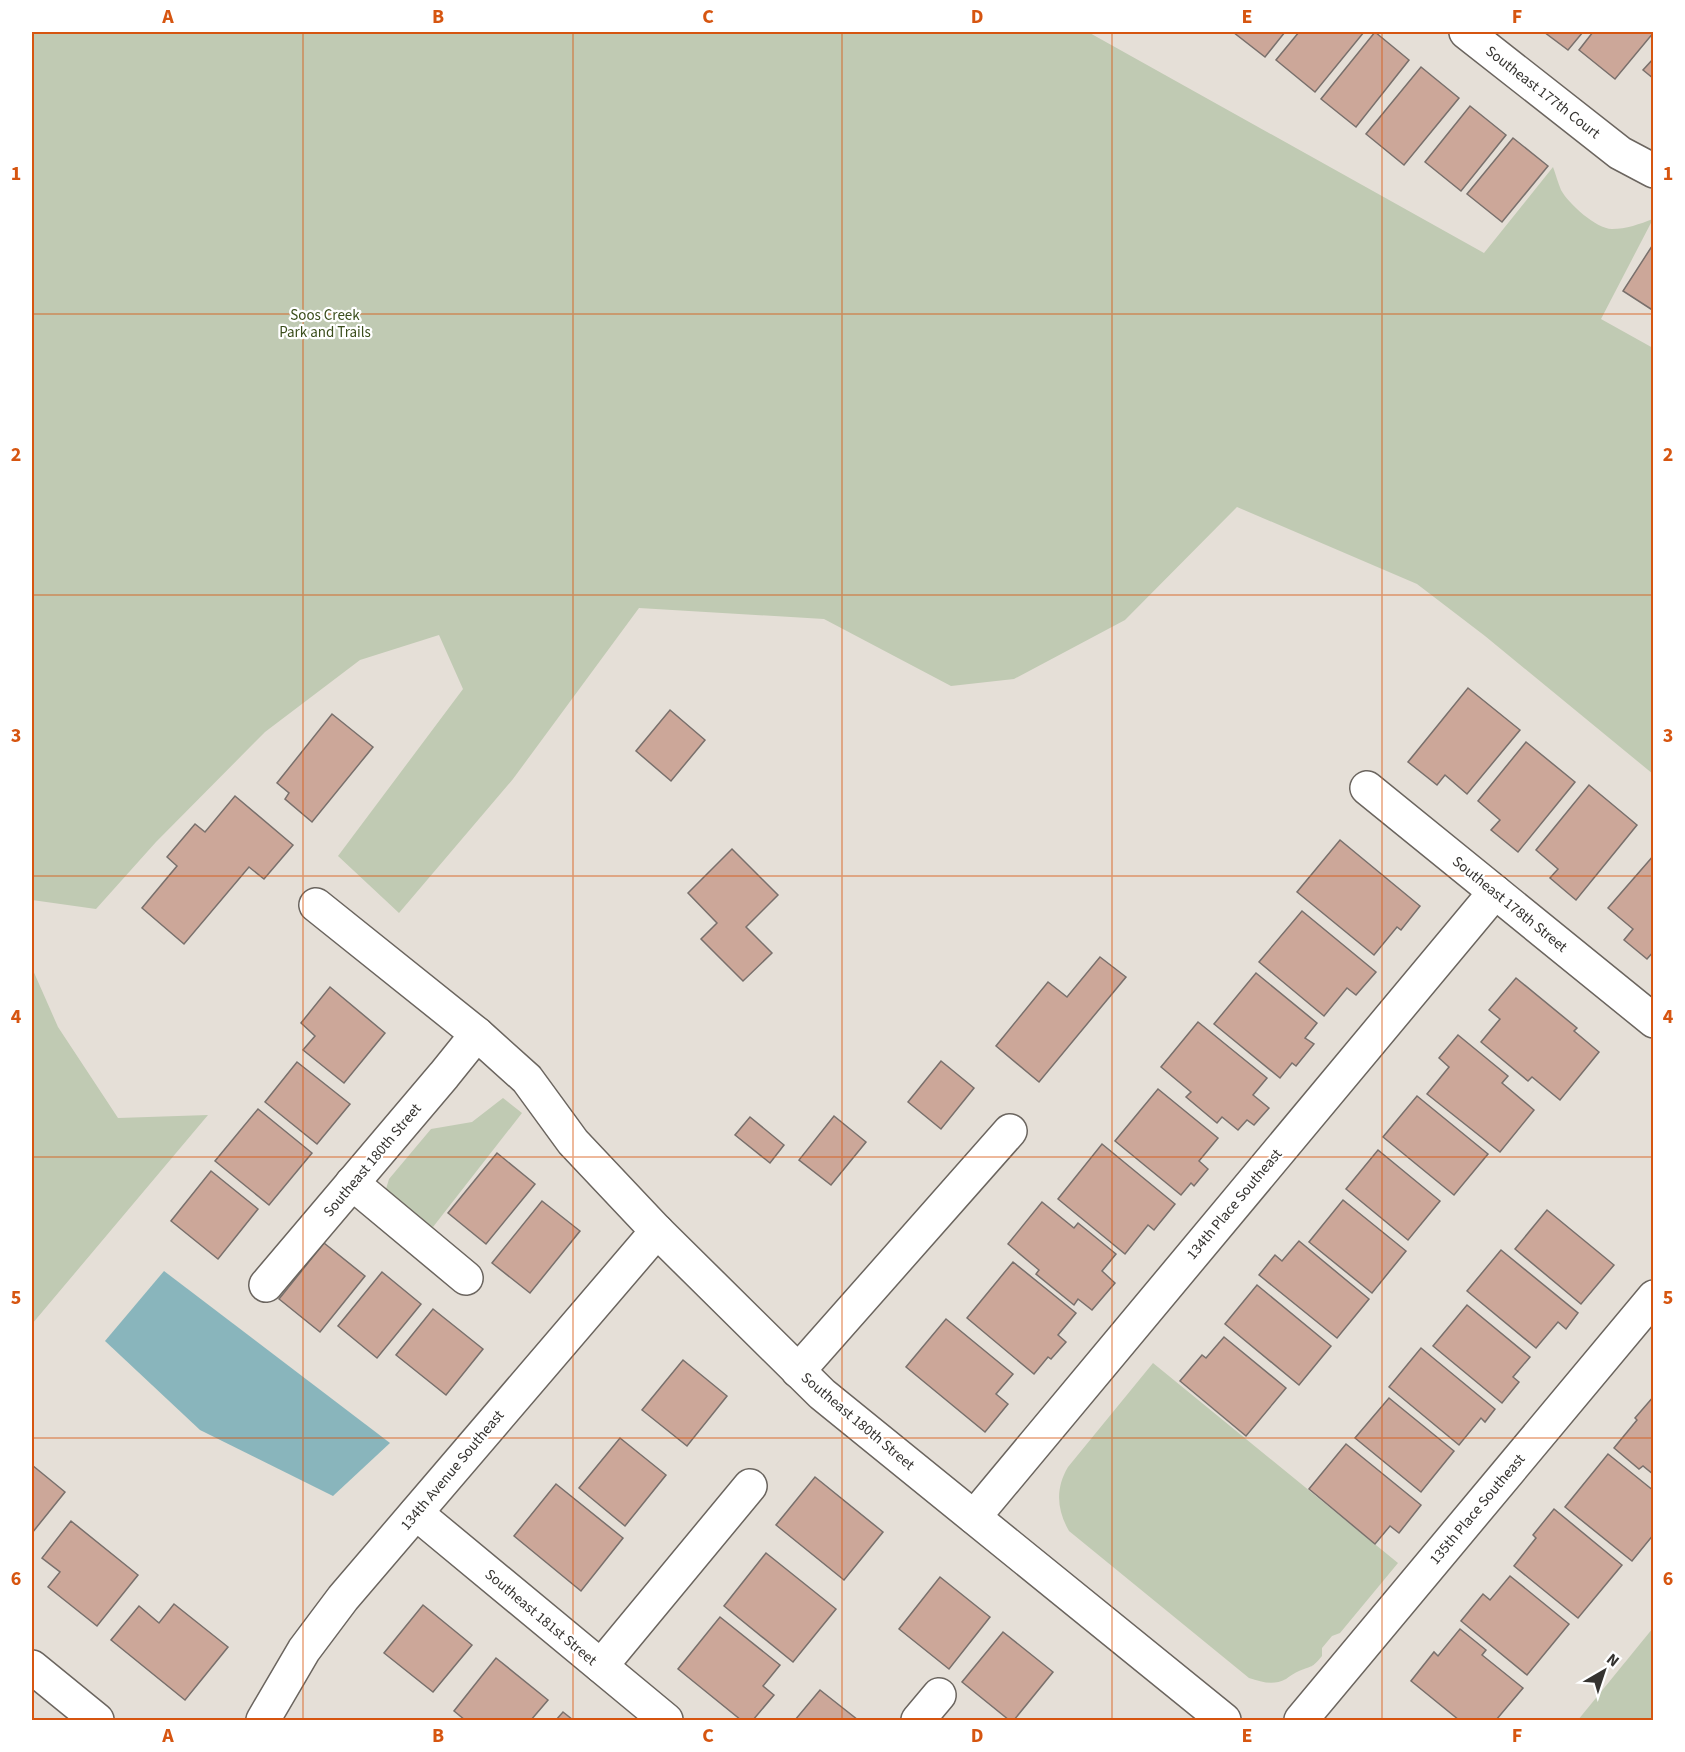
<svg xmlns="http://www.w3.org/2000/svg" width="1685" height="1752" viewBox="0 0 1685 1752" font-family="'Source Sans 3',sans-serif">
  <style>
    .green { fill: #c0cab3 }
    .water { fill: #89b5bc }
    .building { fill: #cca799; stroke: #79706c; stroke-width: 1.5 }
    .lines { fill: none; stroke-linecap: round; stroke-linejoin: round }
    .minor-casing { stroke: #6b655f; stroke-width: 36 }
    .minor { stroke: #fff; stroke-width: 33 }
    .grid { fill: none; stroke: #d65510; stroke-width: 1.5; stroke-opacity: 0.55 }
    .labels { text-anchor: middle; stroke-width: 4.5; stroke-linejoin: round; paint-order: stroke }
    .street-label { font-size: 15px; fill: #353330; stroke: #fff }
    .park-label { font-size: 15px; fill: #3a4d1b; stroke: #fff }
    .neatline { fill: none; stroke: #d65510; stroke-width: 2 }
    .grid-label { font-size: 20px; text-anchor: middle; font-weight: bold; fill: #d65510 }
  </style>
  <rect width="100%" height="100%" fill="#e5dfd7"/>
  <g class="green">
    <path d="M32 32H1088L1484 253 1553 167C1556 175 1558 183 1561 190 1568 203 1596 229 1612 229 1626 229 1640 224 1653 219L1601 319 1653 348V774L1485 636 1417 584 1237 507 1125 620 1014 679 951 686 824 619 639 608 513 779 399 913 338 856 463 689 439 635 360 660 265 732 156 842 96 909 32 900Z"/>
    <path d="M32 968 58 1027 118 1118 208 1115 32 1324Z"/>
    <path d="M503 1098 522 1113 433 1227 395 1200 386 1189 389 1179 431 1129 472 1122Z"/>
    <path d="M1153 1363 1398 1563 1340 1633 1332 1636 1322 1648V1656C1311 1669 1313 1665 1299 1671 1294 1673 1290 1676 1286 1679 1273 1686 1262 1682 1249 1678L1069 1531C1057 1510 1055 1489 1068 1467Z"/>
    <path d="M1653 1628V1720H1578Z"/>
  </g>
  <path class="water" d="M164 1271 390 1443 333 1496 200 1430 105 1341Z"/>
  <g class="building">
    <path d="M1233 32H1285L1265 57Z"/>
    <path d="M1299 32H1364L1315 92 1276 60Z"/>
    <path d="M1375 32 1409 60 1356 127 1321 99Z"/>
    <path d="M1544 32H1583L1568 50Z"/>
    <path d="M1593 32H1654L1615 79 1579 50Z"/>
    <path d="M1654 58V79L1643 70Z"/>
    <path d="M1421 67 1459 98 1404 165 1366 134Z"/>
    <path d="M1470 106 1506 135 1461 191 1425 162Z"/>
    <path d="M1513 138 1548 166 1502 222 1467 194Z"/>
    <path d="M1654 243V311L1623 291Z"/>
    <path d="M1468 688 1520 730 1467 794 1445 775 1437 785 1408 762Z"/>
    <path d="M670 710 705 740 671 781 636 751Z"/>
    <path d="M332 714 373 747 312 822 285 799 289 793 277 783Z"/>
    <path d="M1526 742 1575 782 1518 852 1491 830 1500 820 1478 801Z"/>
    <path d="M1589 785 1637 825 1576 900 1550 878 1558 869 1536 850Z"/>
    <path d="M235 796 293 845 264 879 249 867 184 944 142 908 177 866 167 857 195 824 205 832Z"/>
    <path d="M1340 840 1420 906 1401 930 1397 927 1374 955 1297 892Z"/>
    <path d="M732 849 778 895 746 927 772 953 743 981 701 939 717 923 688 893Z"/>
    <path d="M1654 855V951L1647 959 1624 940 1633 929 1608 908Z"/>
    <path d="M1302 911 1376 972 1356 995 1347 988 1324 1016 1259 962Z"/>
    <path d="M1100 957 1126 977 1039 1082 996 1046 1048 982 1067 997Z"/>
    <path d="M1256 973 1317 1023 1305 1038 1314 1044 1296 1066 1292 1063 1280 1078 1214 1024Z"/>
    <path d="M1516 978 1577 1028 1574 1031 1599 1052 1560 1100 1532 1077 1528 1081 1481 1042 1500 1019 1489 1010Z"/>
    <path d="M330 987 385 1033 344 1083 303 1050 315 1036 301 1023Z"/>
    <path d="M1198 1022 1267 1078 1253 1095 1269 1108 1254 1125 1247 1120 1238 1130 1222 1117 1217 1123 1186 1097 1191 1092 1161 1067Z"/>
    <path d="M1458 1035 1508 1076 1502 1083 1534 1110 1500 1152 1427 1094 1449 1067 1439 1058Z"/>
    <path d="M941 1061 974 1088 941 1129 908 1102Z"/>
    <path d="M297 1062 350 1104 317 1144 265 1102Z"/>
    <path d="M1158 1089 1218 1138 1199 1161 1208 1169 1194 1186 1191 1183 1181 1195 1115 1141Z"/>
    <path d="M1417 1096 1488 1154 1454 1195 1383 1137Z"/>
    <path d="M258 1109 312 1153 269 1205 215 1161Z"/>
    <path d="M834 1116 866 1142 831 1185 799 1160Z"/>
    <path d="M750 1117 784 1145 770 1163 735 1135Z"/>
    <path d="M1102 1144 1175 1204 1154 1230 1148 1225 1125 1254 1058 1199Z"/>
    <path d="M1378 1150 1440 1201 1408 1240 1346 1189Z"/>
    <path d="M497 1153 535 1184 486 1244 448 1213Z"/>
    <path d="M211 1171 258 1209 218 1259 171 1221Z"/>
    <path d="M1343 1200 1406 1251 1372 1293 1309 1242Z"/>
    <path d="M542 1201 580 1231 530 1293 492 1263Z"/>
    <path d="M1042 1202 1074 1228 1078 1223 1116 1254 1102 1271 1115 1283 1092 1310 1078 1299 1074 1305 1036 1274 1039 1270 1008 1244Z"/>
    <path d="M1547 1210 1614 1265 1581 1304 1515 1249Z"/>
    <path d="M1299 1241 1369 1299 1337 1338 1259 1275 1275 1255 1282 1261Z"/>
    <path d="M324 1243 365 1276 320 1332 279 1299Z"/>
    <path d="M1501 1250 1578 1313 1566 1329 1558 1322 1536 1348 1467 1291Z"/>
    <path d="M1013 1262 1076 1313 1058 1335 1066 1342 1051 1359 1048 1357 1034 1374 967 1318Z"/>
    <path d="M382 1272 421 1304 377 1358 338 1326Z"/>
    <path d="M1257 1285 1331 1346 1299 1385 1225 1324Z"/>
    <path d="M1467 1305 1530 1357 1513 1377 1519 1382 1502 1403 1433 1346Z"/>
    <path d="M433 1309 483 1349 446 1395 396 1355Z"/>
    <path d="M946 1319 1013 1374 996 1394 1008 1404 985 1432 906 1367Z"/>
    <path d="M1224 1337 1286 1388 1246 1436 1180 1381 1202 1355 1206 1358Z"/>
    <path d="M1421 1348 1495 1409 1485 1422 1481 1418 1459 1445 1389 1387Z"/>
    <path d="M683 1360 727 1396 687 1446 642 1410Z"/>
    <path d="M1654 1396V1475L1643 1466 1639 1469 1614 1448 1637 1420 1635 1418Z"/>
    <path d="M1389 1398 1454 1451 1421 1492 1355 1438Z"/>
    <path d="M620 1438 666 1475 625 1526 579 1488Z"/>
    <path d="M1346 1444 1421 1505 1399 1533 1390 1526 1375 1544 1309 1489Z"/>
    <path d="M1608 1454 1654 1491V1534L1632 1561 1565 1507Z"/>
    <path d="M32 1465 65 1492 32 1533Z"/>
    <path d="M815 1477 883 1532 844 1580 776 1525Z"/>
    <path d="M556 1484 623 1538 581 1591 514 1536Z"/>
    <path d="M1554 1509 1622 1565 1578 1618 1514 1566 1536 1538 1533 1535Z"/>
    <path d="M71 1521 138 1575 97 1626 48 1587 60 1572 42 1558Z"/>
    <path d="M766 1553 836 1609 793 1662 724 1606Z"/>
    <path d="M1510 1576 1569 1624 1527 1675 1461 1621 1483 1594 1490 1600Z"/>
    <path d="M940 1577 990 1617 949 1669 899 1629Z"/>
    <path d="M174 1604 228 1647 185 1700 111 1640 139 1606 159 1623Z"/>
    <path d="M423 1605 472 1645 433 1692 384 1653Z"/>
    <path d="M720 1617 780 1665 763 1686 774 1695 753 1720H741L678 1669Z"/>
    <path d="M1460 1629 1486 1650 1482 1655 1523 1688 1496 1720H1459L1411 1681 1434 1652 1438 1656Z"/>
    <path d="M1003 1632 1053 1672 1014 1720H1009L962 1682Z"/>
    <path d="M496 1658 548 1700 531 1720H465L454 1711Z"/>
    <path d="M820 1690 858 1720H795Z"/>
    <path d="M563 1712 573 1720H556Z"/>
  </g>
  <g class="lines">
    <g class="minor-casing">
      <g id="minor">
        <path d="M1466 32 1620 153 1654 171"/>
        <path d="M1367 788 1654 1021"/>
        <path d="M316 905 477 1034 527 1079 573 1142 657 1231 822 1394 1224 1720"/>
        <path d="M352 1183 466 1278"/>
        <path d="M266 1285 444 1075 477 1034"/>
        <path d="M798 1371 1010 1131"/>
        <path d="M416 1513 666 1720"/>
        <path d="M974 1517 1495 892"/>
        <path d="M601 1666 750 1486"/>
        <path d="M32 1667 97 1720"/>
        <path d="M263 1720 304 1650 343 1598 657 1231"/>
        <path d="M918 1720 939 1695"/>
        <path d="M1301 1720 1654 1297"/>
      </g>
    </g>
    <use href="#minor" class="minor"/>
  </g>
  <path class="grid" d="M303 32V1720M573 32V1720M842 32V1720M1112 32V1720M1382 32V1720M32 314H1654M32 595H1654M32 876H1654M32 1157H1654M32 1438H1654"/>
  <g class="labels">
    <g class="street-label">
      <text transform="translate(1543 92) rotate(38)" y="5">Southeast 177th Court</text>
      <text transform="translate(1510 904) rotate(39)" y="5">Southeast 178th Street</text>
      <text transform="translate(372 1160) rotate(-50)" y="5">Southeast 180th Street</text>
      <text transform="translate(1234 1204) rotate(-50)" y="5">134th Place Southeast</text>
      <text transform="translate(858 1421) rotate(40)" y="5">Southeast 180th Street</text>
      <text transform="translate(452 1470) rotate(-50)" y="5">134th Avenue Southeast</text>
      <text transform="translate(1477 1509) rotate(-50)" y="5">135th Place Southeast</text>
      <text transform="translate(541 1617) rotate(40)" y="5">Southeast 181st Street</text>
    </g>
    <g class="park-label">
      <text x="325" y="320">Soos Creek<tspan x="325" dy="17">Park and Trails</tspan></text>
    </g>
  </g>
  <rect width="1685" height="1752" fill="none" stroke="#ffffff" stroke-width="66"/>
  <g transform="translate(1604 1671) rotate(39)" stroke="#ffffff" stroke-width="4.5" paint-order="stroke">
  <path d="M0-4.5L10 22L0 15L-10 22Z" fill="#353330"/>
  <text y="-9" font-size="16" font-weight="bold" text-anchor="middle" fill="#353330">N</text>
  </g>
  <rect x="33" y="33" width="1619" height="1686" class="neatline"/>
  <g class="grid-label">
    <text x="168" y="23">A</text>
    <text x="438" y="23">B</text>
    <text x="708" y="23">C</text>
    <text x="977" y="23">D</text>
    <text x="1247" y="23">E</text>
    <text x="1517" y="23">F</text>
    <text x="16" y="180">1</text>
    <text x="1668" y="180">1</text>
    <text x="16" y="461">2</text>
    <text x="1668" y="461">2</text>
    <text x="16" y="742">3</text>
    <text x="1668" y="742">3</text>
    <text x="16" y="1023">4</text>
    <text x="1668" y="1023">4</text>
    <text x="16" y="1304">5</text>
    <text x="1668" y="1304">5</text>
    <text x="16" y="1585">6</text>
    <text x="1668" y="1585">6</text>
    <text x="168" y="1742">A</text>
    <text x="438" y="1742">B</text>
    <text x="708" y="1742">C</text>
    <text x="977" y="1742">D</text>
    <text x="1247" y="1742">E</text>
    <text x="1517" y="1742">F</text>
  </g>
</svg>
